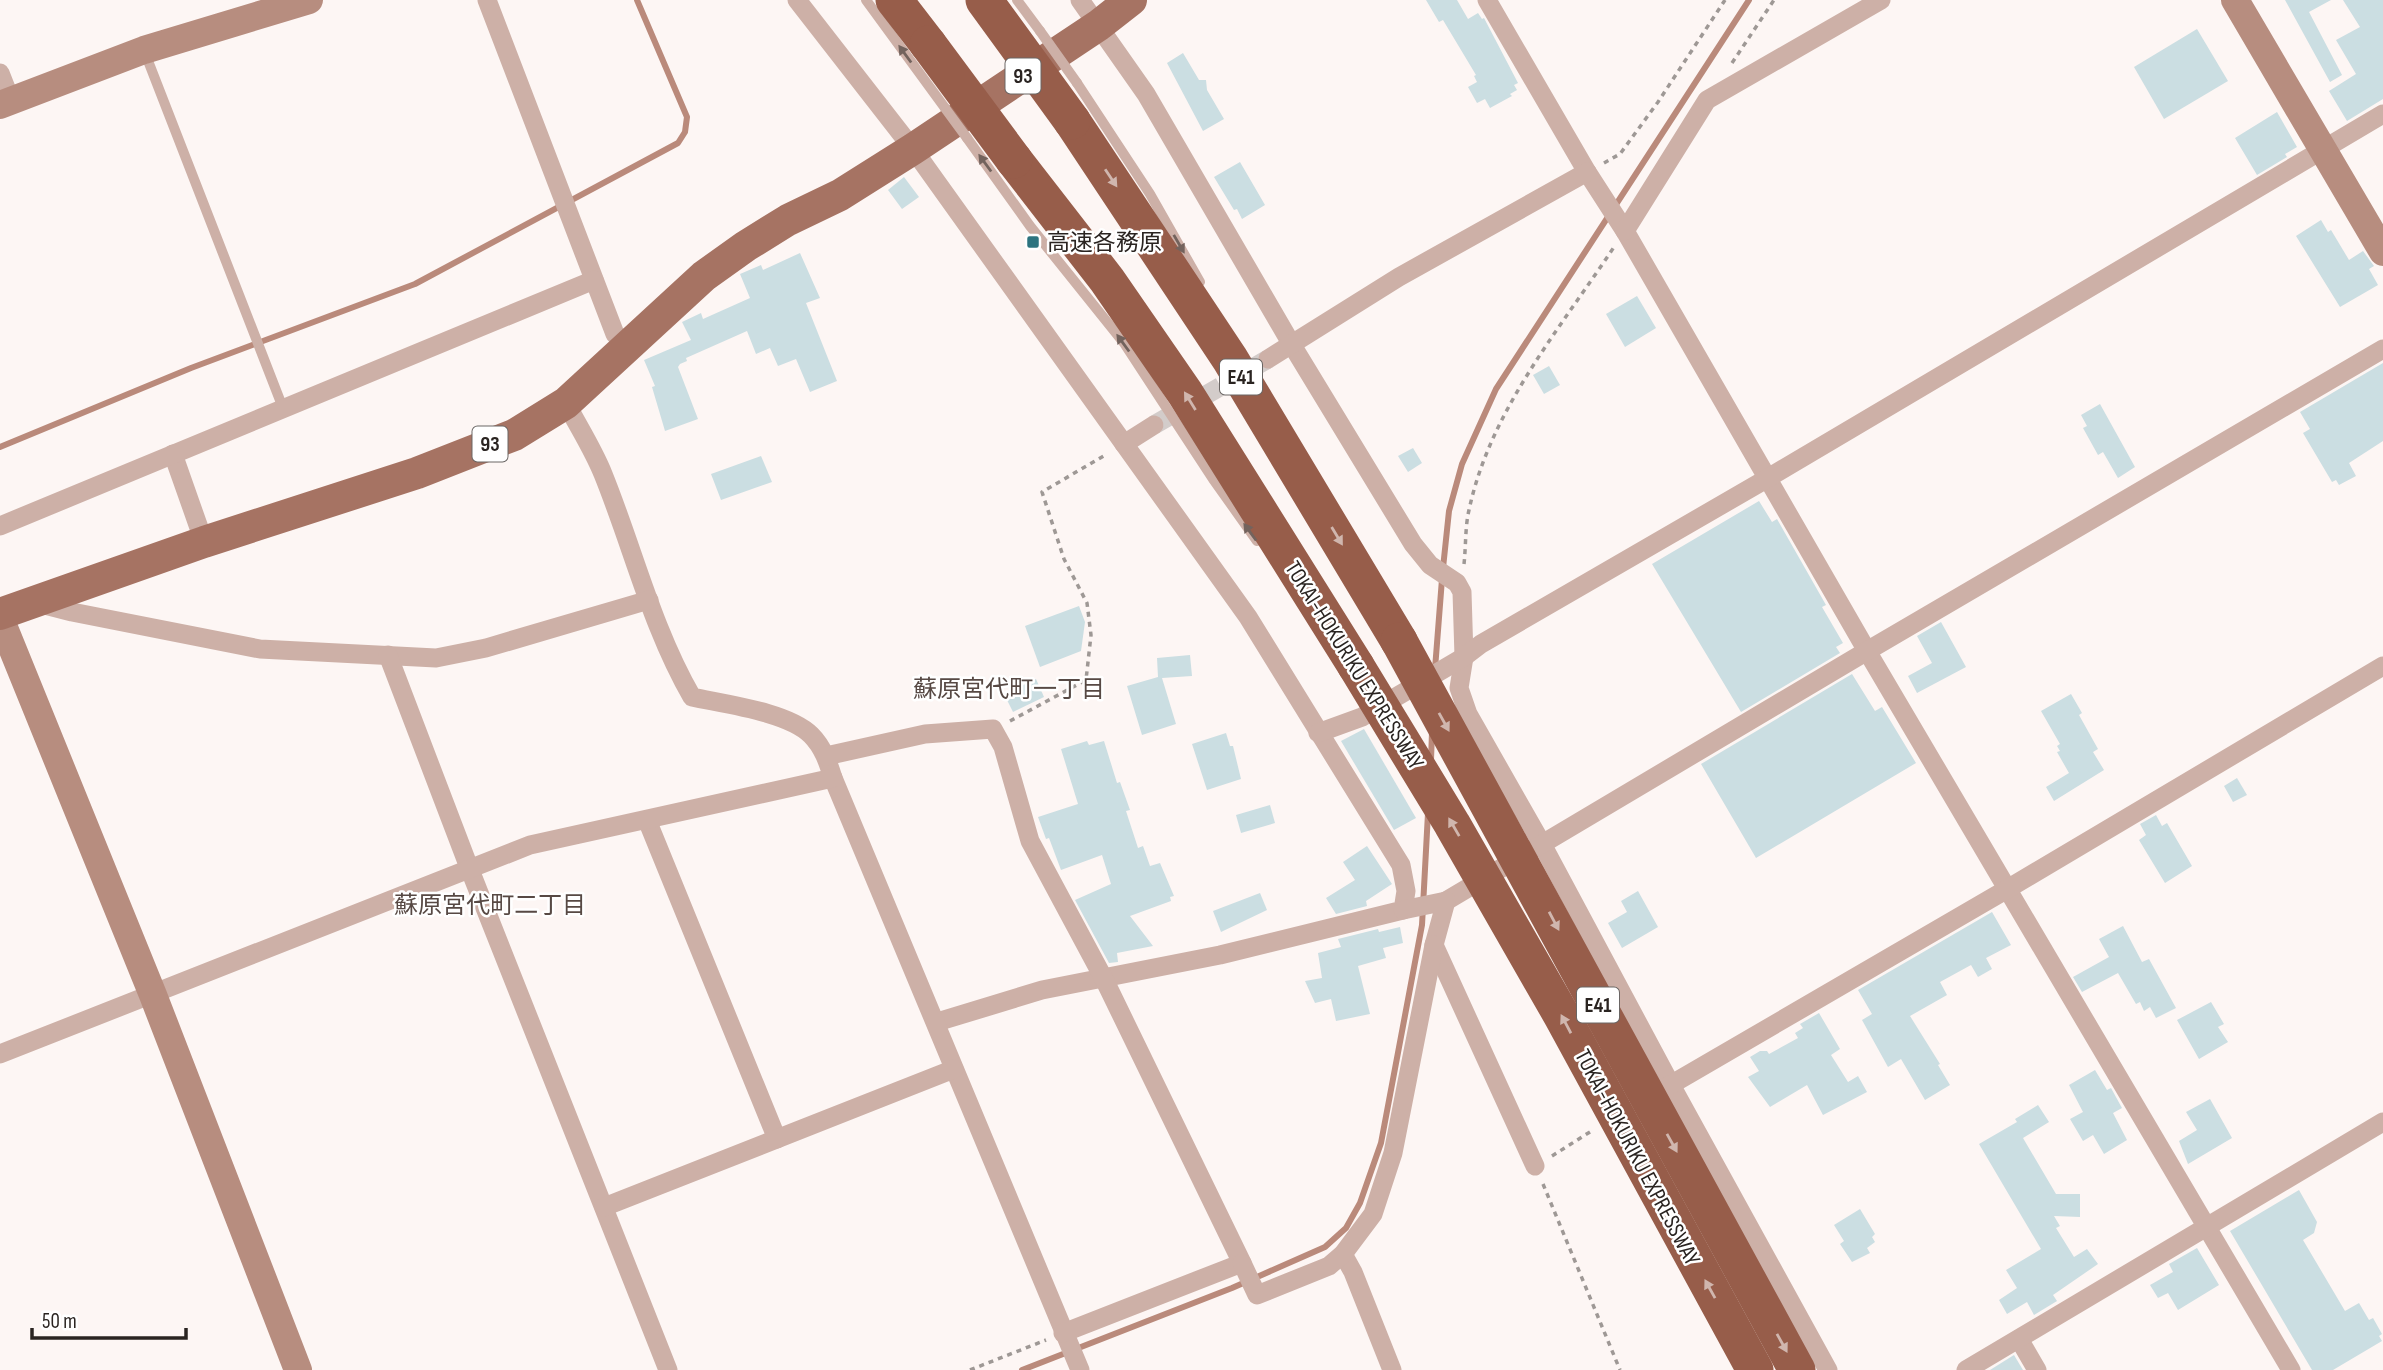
<svg xmlns="http://www.w3.org/2000/svg" width="2383" height="1370" viewBox="0 0 2383 1370" font-family="'Sofia Sans Condensed','Noto Sans JP',sans-serif">
  <style>
    .lines { fill: none; stroke-linecap: round; stroke-linejoin: round }
    .stream { stroke: #ba8a7b; stroke-width: 6 }
    .building { fill: #cbdee2 }
    .street-tunnel { stroke: #d3ccca; stroke-width: 19; stroke-dasharray: 19 10; stroke-linecap: butt }
    .path { stroke: #9e9895; stroke-width: 3.5; stroke-dasharray: 5 5; stroke-linecap: butt }
    .lane { stroke: #cdb0a7; stroke-width: 10 }
    .street { stroke: #cdb0a7; stroke-width: 19 }
    .secondary { stroke: #b78d7f; stroke-width: 28 }
    .primary { stroke: #a67363; stroke-width: 32 }
    .highway { stroke: #975d4a; stroke-width: 37 }
    .lane-bridge { stroke: #cdb0a7; stroke-width: 10 }
    .highway-bridge { stroke: #975d4a; stroke-width: 37 }
    .oneway { fill: #73635d }
    .oneway2 { fill: #d0b6ae }
    .poi-dot { fill: #2c737f; stroke: #fff; stroke-width: 2.5 }
    .labels { text-anchor: middle; stroke-width: 5; stroke-linejoin: round; paint-order: stroke }
    .shield { fill: #fff; stroke: #6a6664; stroke-width: 2 }
    .shield-label { font-size: 21px; font-weight: bold; fill: #2a2421 }
    .poi-label { font-size: 23px; fill: #2a2421; stroke: #fff; text-anchor: start }
    .street-label { font-size: 23px; fill: #2a2421; stroke: #fff }
    .neighbourhood-label { font-size: 24px; fill: #574944; stroke: #fff }
  </style>
  <rect width="100%" height="100%" fill="#fdf6f4"/>
  <g class="lines">
    <g class="stream">
      <path d="M0 447 191 368 415 284 678 143 685 132 687 117 637 0"/>
      <path d="M1443 568 1449 511 1462 464 1496 389 1749 0"/>
      <path d="M1435 669 1442 579"/>
      <path d="M1431 760 1432 732"/>
      <path d="M1022 1370 1232 1288 1325 1247 1346 1228 1360 1203 1381 1143 1422 925 1428 813"/>
    </g>
  </g>
  <g class="building">
    <path d="M1426 0H1457L1468 19 1478 13 1482 19 1484 18 1518 83 1514 85 1517 90 1510 94 1512 96 1490 108 1485 99 1477 103 1468 87 1477 82 1474 76 1476 75 1443 20 1439 22Z"/>
    <path d="M2285 0H2331L2309 12 2342 75 2330 82Z"/>
    <path d="M2343 0H2383V99L2347 121 2329 91 2356 74 2336 40 2360 27Z"/>
    <path d="M2197 29 2228 81 2164 119 2134 67Z"/>
    <path d="M1183 53 1199 80H1206L1207 90 1224 119 1203 131 1167 63Z"/>
    <path d="M2277 112 2297 147 2285 154 2287 157 2257 175 2235 138Z"/>
    <path d="M1240 162 1265 205 1242 219 1237 209 1234 210 1214 177Z"/>
    <path d="M904 177 919 197 902 209 888 190Z"/>
    <path d="M2321 220 2328 232 2331 230 2349 260 2363 251 2374 266 2369 269 2378 285 2340 307 2296 236Z"/>
    <path d="M800 253 820 298 806 303 837 381 810 392 796 359 778 366 770 348 756 354 747 331 686 358 687 361 680 364 678 367 698 419 665 431 652 387 655 386 644 360 691 340 682 322 701 313 703 319 750 298 740 274 761 265 763 270Z"/>
    <path d="M1637 296 1656 328 1625 347 1606 314Z"/>
    <path d="M2383 363V441L2349 463 2356 476 2339 485 2336 480 2332 482 2303 433 2310 429 2300 412Z"/>
    <path d="M1549 366 1560 385 1544 394 1533 375Z"/>
    <path d="M2100 404 2135 467 2118 478 2103 452 2098 455 2083 428 2087 426 2081 415Z"/>
    <path d="M1413 448 1422 463 1408 472 1398 456Z"/>
    <path d="M761 456 772 482 721 500 711 474Z"/>
    <path d="M1759 501 1772 522 1777 519 1826 605 1822 607 1843 643 1836 647 1840 653 1741 712 1652 564Z"/>
    <path d="M1079 606 1085 622 1081 651 1040 667 1025 626Z"/>
    <path d="M1941 622 1966 667 1917 693 1908 676 1932 663 1917 636Z"/>
    <path d="M1190 655 1192 676 1162 678 1176 724 1142 735 1127 686 1158 677 1157 658Z"/>
    <path d="M1852 674 1875 711 1882 707 1916 763 1756 858 1701 764Z"/>
    <path d="M1036 679 1044 697 1013 712 1004 694Z"/>
    <path d="M2071 694 2082 713 2079 715 2098 749 2093 752 2104 770 2054 801 2046 787 2069 773 2057 752 2060 751 2057 746 2060 744 2041 711Z"/>
    <path d="M1364 729 1416 818 1394 830 1341 741Z"/>
    <path d="M1226 733 1230 746H1233L1241 779 1207 790 1192 744Z"/>
    <path d="M1087 741 1089 745 1104 741 1117 783 1120 782 1130 810 1126 811 1138 848 1143 846 1150 866 1160 863 1174 896 1170 897 1171 901 1130 916 1153 946 1117 953 1118 962 1109 963 1075 900 1111 884 1102 855 1061 870 1049 838 1046 839 1038 817 1078 804 1061 749Z"/>
    <path d="M2237 778 2247 795 2233 802 2224 786Z"/>
    <path d="M1270 805 1275 823 1241 833 1236 815Z"/>
    <path d="M2156 815 2162 826 2167 823 2192 866 2165 883 2139 840 2146 835 2140 824Z"/>
    <path d="M1367 846 1392 884 1366 901 1367 906 1336 914 1326 898 1355 880 1343 862Z"/>
    <path d="M1638 891 1658 927 1622 948 1608 923 1627 912 1621 901Z"/>
    <path d="M1260 893 1267 910 1221 932 1213 911Z"/>
    <path d="M1992 912 2011 945 1986 958 1992 969 1978 977 1971 965 1940 982 1947 995 1910 1016 1940 1064 1938 1065 1950 1085 1925 1100 1901 1059 1888 1067 1862 1020 1872 1014 1858 990Z"/>
    <path d="M2123 926 2142 962 2149 959 2176 1008 2156 1018 2150 1007 2144 1011 2140 1002 2136 1004 2118 973 2082 992 2073 977 2109 957 2099 939Z"/>
    <path d="M1400 927 1403 943 1383 948 1386 958 1358 966 1370 1014 1336 1021 1331 999 1315 1003 1305 981 1322 978 1318 953 1341 947 1338 939 1378 929 1379 932Z"/>
    <path d="M2211 1002 2224 1024 2218 1027 2228 1042 2199 1059 2177 1020Z"/>
    <path d="M1819 1013 1840 1049 1831 1055 1848 1082 1858 1076 1867 1092 1823 1115 1807 1085 1770 1107 1748 1077 1759 1071 1750 1057 1760 1051H1767L1769 1054 1798 1038 1795 1033 1803 1028 1800 1024Z"/>
    <path d="M2095 1070 2107 1090 2111 1088 2122 1108 2113 1113 2127 1140 2104 1154 2093 1135 2083 1141 2070 1119 2083 1112 2069 1085Z"/>
    <path d="M2210 1099 2232 1138 2188 1164 2179 1141 2197 1130 2186 1112Z"/>
    <path d="M2038 1105 2049 1122 2023 1138 2056 1194H2080V1217L2054 1216 2060 1226 2056 1228 2074 1257 2087 1249 2098 1264 2053 1295 2057 1301 2034 1315 2027 1302 2007 1314 1999 1300 2017 1288 2006 1270 2041 1249 1979 1144 2017 1122 2015 1119Z"/>
    <path d="M2299 1190 2317 1222 2314 1233 2303 1240 2345 1311 2359 1303 2369 1320 2373 1318 2382 1334 2379 1336 2382 1341 2333 1370H2312L2230 1231Z"/>
    <path d="M1860 1209 1875 1234 1872 1237 1875 1242 1867 1248 1870 1253 1852 1262 1840 1244 1844 1241 1834 1225Z"/>
    <path d="M2197 1248 2219 1285 2178 1310 2168 1293 2158 1298 2150 1285 2173 1272 2169 1264Z"/>
    <path d="M2014 1355 2023 1370H1990Z"/>
  </g>
  <g class="lines">
    <path class="street-tunnel" d="M1154 425 1268 359"/>
    <g class="path">
      <path d="M1732 63 1774 0"/>
      <path d="M1604 163 1620 154 1658 102 1725 0"/>
      <path d="M1464 564C1466 546 1465 527 1469 510 1490 411 1559 330 1614 247"/>
      <path d="M1010 721 1086 680 1091 635 1087 603 1064 559 1042 492 1107 454"/>
      <path d="M1552 1156 1593 1130"/>
      <path d="M1543 1184 1620 1370"/>
      <path d="M970 1370 1046 1340"/>
    </g>
    <g class="lane">
      <path d="M866 0 945 108"/>
      <path d="M1017 0 1040 31"/>
      <path d="M145 53 283 408"/>
      <path d="M1077 83 1150 194 1200 282"/>
      <path d="M967 138 1030 226 1124 343 1213 479 1257 541"/>
    </g>
    <g class="street">
      <path d="M487 0 615 334 630 346"/>
      <path d="M797 0 913 149 1248 617 1401 865 1406 891 1403 910 1220 955 1042 990 937 1022"/>
      <path d="M1080 0 1146 94 1292 345 1413 544 1430 565 1457 583 1462 592 1464 657 1459 688 1468 714 1542 844 1671 1085 1828 1370"/>
      <path d="M1487 0 1587 172 1625 231 1867 651 2291 1370"/>
      <path d="M0 73 11 101"/>
      <path d="M1625 231 1707 100 1881 0"/>
      <path d="M1268 359 1399 277 1587 172"/>
      <path d="M566 403C578 426 593 449 603 474 633 548 652 628 692 697 724 704 788 712 811 735 823 747 828 762 833 778L1080 1370"/>
      <path d="M1124 444 1154 425"/>
      <path d="M173 454 204 542"/>
      <path d="M0 526 594 280"/>
      <path d="M37 603 72 612 260 649 436 658 486 648 649 600"/>
      <path d="M388 655 470 870 668 1370"/>
      <path d="M1318 733 1362 717 1464 657 1481 644 1768 478 2383 114"/>
      <path d="M826 756 925 734 993 729 1003 747 1030 841 1104 979 1242 1263 1063 1333"/>
      <path d="M647 820 777 1139"/>
      <path d="M1446 901 1867 651 2383 349"/>
      <path d="M1403 910 1446 901 1434 945 1535 1166"/>
      <path d="M0 1054 530 845 833 778"/>
      <path d="M1660 1091 2009 888 2383 666"/>
      <path d="M604 1207 954 1069"/>
      <path d="M1343 1254 1353 1272 1392 1370"/>
      <path d="M1242 1263 1257 1295 1329 1266 1343 1254 1373 1214 1393 1153 1434 945"/>
      <path d="M2019 1339 2037 1370"/>
      <path d="M1966 1370 2383 1122"/>
    </g>
    <g class="secondary">
      <path d="M2235 0 2383 252"/>
      <path d="M0 105 144 50 309 0"/>
      <path d="M0 618 153 995 298 1370"/>
    </g>
    <path class="primary" d="M0 614 204 542 417 473 514 435 566 403 704 276 746 246 788 220 840 195 913 149 1099 25 1131 0"/>
    <g class="highway">
      <path d="M894 0 928 44"/>
      <path d="M1072 121 1230 359 1399 641"/>
      <path d="M1014 160 1107 280 1185 393 1356 666"/>
    </g>
    <g class="lane-bridge">
      <path d="M1040 31 1077 83"/>
      <path d="M945 108 967 138"/>
    </g>
    <g class="highway-bridge">
      <path d="M984 0 1072 121"/>
      <path d="M928 44 1014 160"/>
      <path d="M1399 641 1797 1370"/>
      <path d="M1356 666 1452 824 1562 1016 1755 1370"/>
    </g>
  </g>
  <defs><path id="oneway-solid" d="M-6-.8H1V-3.2L6.5 0L1 3.2V.8H-6Z" transform="scale(1.75)"/></defs>
  <g class="oneway">
    <use href="#oneway-solid" transform="translate(905 54) rotate(-126)"/>
    <use href="#oneway-solid" transform="translate(985 163) rotate(-126)"/>
    <use href="#oneway-solid" transform="translate(1179 244) rotate(60)"/>
    <use href="#oneway-solid" transform="translate(1123 343) rotate(-126)"/>
    <use href="#oneway-solid" transform="translate(1250 532) rotate(-126)"/>
  </g>
  <g class="oneway2">
    <use href="#oneway-solid" transform="translate(1111 178) rotate(56)"/>
    <use href="#oneway-solid" transform="translate(1190 401) rotate(-122)"/>
    <use href="#oneway-solid" transform="translate(1337 536) rotate(59)"/>
    <use href="#oneway-solid" transform="translate(1444 722) rotate(61)"/>
    <use href="#oneway-solid" transform="translate(1454 827) rotate(-120)"/>
    <use href="#oneway-solid" transform="translate(1554 921) rotate(62)"/>
    <use href="#oneway-solid" transform="translate(1566 1024) rotate(-118)"/>
    <use href="#oneway-solid" transform="translate(1672 1143) rotate(61)"/>
    <use href="#oneway-solid" transform="translate(1710 1289) rotate(-119)"/>
    <use href="#oneway-solid" transform="translate(1782 1343) rotate(61)"/>
  </g>
  <rect class="poi-dot" x="1026" y="235" width="14" height="14" rx="3.5"/>
  <g class="labels">
    <g class="shield">
      <rect x="1005.5" y="58.5" width="35" height="35" rx="5"/>
      <rect x="1220" y="359.5" width="42" height="35" rx="5"/>
      <rect x="472.5" y="426.5" width="35" height="35" rx="5"/>
      <rect x="1577" y="987.5" width="42" height="35" rx="5"/>
    </g>
    <g class="shield-label">
      <text x="1023" y="83">93</text>
      <text x="1241" y="384">E41</text>
      <text x="490" y="451">93</text>
      <text x="1598" y="1012">E41</text>
    </g>
    <g class="poi-label">
      <text x="1047" y="250">高速各務原</text>
    </g>
    <g class="street-label">
      <text transform="translate(1355 665) rotate(58)" y="8">TOKAI-HOKURIKU EXPRESSWAY</text>
      <text transform="translate(1638 1157) rotate(62)" y="8">TOKAI-HOKURIKU EXPRESSWAY</text>
    </g>
    <g class="neighbourhood-label">
      <text x="1009" y="697">蘇原宮代町一丁目</text>
      <text x="490" y="913">蘇原宮代町二丁目</text>
    </g>
  </g>
  <path d="M32 1328v10h154v-10" fill="none" stroke="#2a2421" stroke-width="3.5"/>
  <text x="42" y="1328" font-size="21" fill="#2a2421" stroke="#ffffff" stroke-width="5" paint-order="stroke">50 m</text>
</svg>
